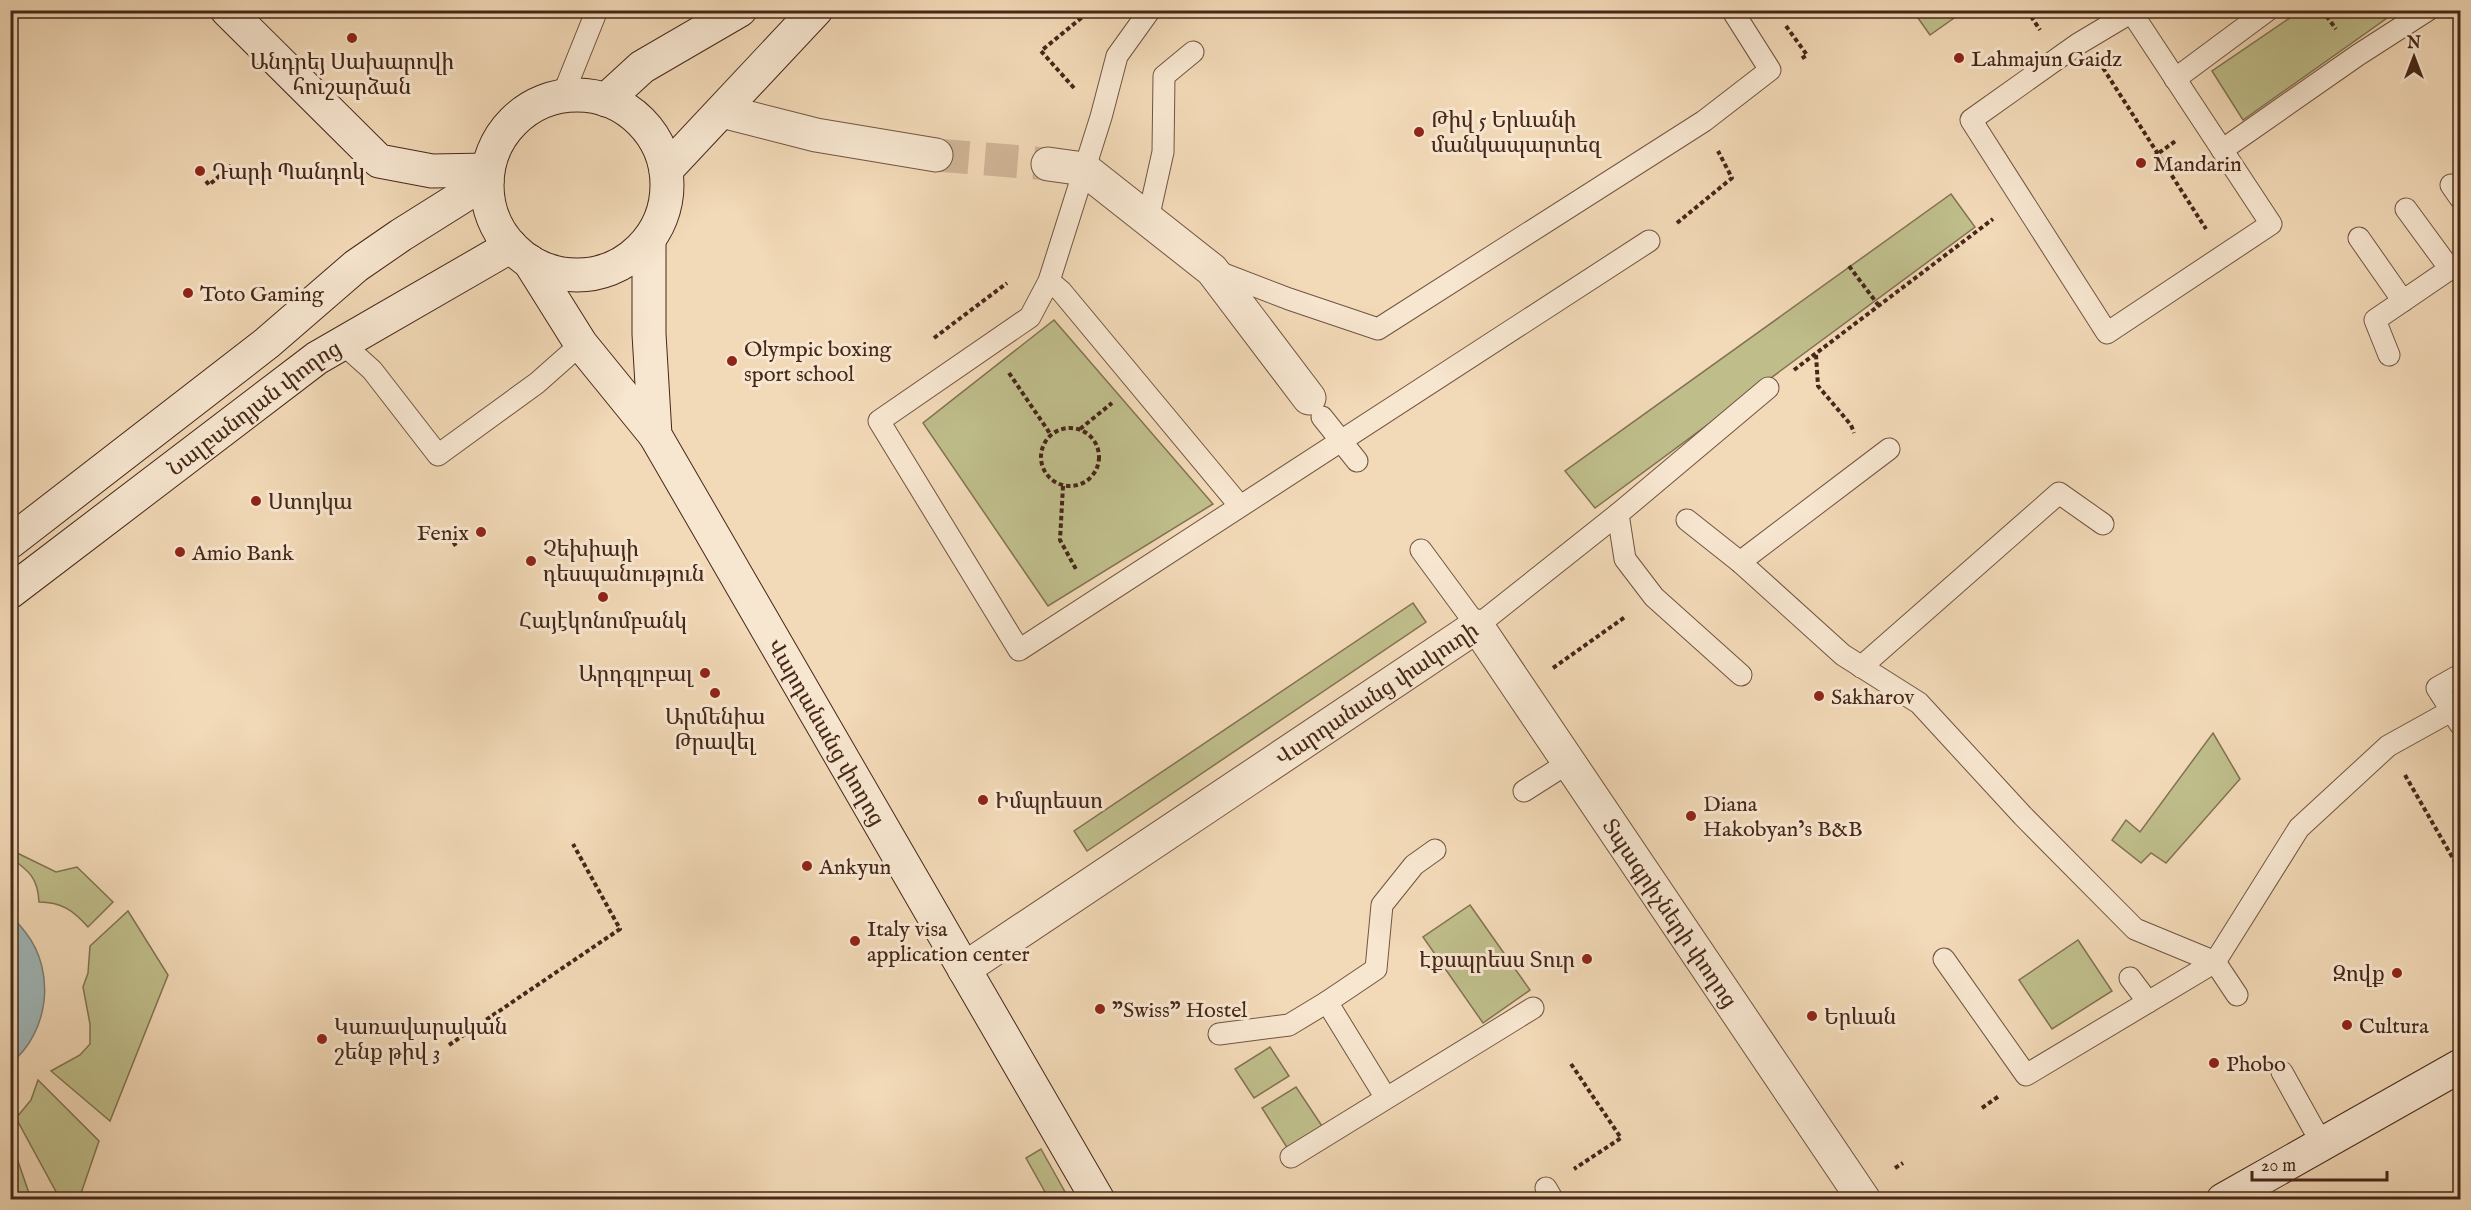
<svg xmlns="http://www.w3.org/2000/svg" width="2471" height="1210" viewBox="0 0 2471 1210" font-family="'IM FELL English','Noto Serif Armenian',serif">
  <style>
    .green { fill: #bfbe8b; stroke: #827252; stroke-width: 1.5 }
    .water { fill: #9fb7b9; stroke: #7b7d79; stroke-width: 1.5 }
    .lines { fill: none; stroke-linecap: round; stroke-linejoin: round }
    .street-tunnel { stroke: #d0b597; stroke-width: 33; stroke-dasharray: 33 16; stroke-linecap: butt }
    .lane-casing { stroke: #715440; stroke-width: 23 }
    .street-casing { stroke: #715440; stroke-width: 35 }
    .secondary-casing { stroke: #462719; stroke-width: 35 }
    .path { stroke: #462719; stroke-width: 4; stroke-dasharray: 4.5 3; stroke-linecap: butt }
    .lane { stroke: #f7e6d0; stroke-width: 21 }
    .street { stroke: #f7e6d0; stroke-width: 33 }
    .secondary { stroke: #f7e6d0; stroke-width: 33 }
    .poi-dot { fill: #8f2418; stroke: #f7e6d0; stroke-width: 2 }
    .labels { text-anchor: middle; stroke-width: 6; stroke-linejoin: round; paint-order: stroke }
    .poi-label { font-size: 22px; fill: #462719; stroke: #f7e6d0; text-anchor: start }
    .street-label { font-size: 22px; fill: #462719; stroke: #f7e6d0 }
  </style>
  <rect width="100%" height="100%" fill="#f2d9b7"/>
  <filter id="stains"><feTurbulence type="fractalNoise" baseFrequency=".00333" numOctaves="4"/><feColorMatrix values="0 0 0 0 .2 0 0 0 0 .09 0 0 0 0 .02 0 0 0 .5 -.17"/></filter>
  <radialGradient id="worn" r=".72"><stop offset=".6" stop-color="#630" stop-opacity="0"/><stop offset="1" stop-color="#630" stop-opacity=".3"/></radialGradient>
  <g class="green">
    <path d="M1913 11H1964L1930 35Z"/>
    <path d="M2300 11H2397L2243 120 2212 71Z"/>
    <path d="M1951 194 1975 227 1595 508 1565 471Z"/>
    <path d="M1054 320 1213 504 1048 606 923 423Z"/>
    <path d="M1413 603 1426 622 1087 851 1074 831Z"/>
    <path d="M2213 733 2240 779 2166 863 2151 853 2141 863 2112 840 2126 820 2140 832Z"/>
    <path d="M11 850 56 872 77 867 113 902 88 927C73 910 61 902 39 902 38 878 29 871 11 858Z"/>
    <path d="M1470 905 1530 990 1483 1023 1423 937Z"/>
    <path d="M128 911 168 975 110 1121 51 1071 80 1055 90 1044V1024L83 987 88 973 90 946Z"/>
    <path d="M2078 940 2112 991 2052 1029 2019 980Z"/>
    <path d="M1270 1047 1289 1076 1254 1098 1235 1069Z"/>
    <path d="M38 1080 99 1141 79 1199H60L16 1118 31 1100Z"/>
    <path d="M1296 1087 1322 1126 1288 1149 1262 1108Z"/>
    <path d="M11 1141 31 1199H11Z"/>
    <path d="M1041 1149 1069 1199H1049L1026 1158Z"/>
  </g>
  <path class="water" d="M11 916C17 921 21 927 26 933 56 972 49 1032 11 1063Z"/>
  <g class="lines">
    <path class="street-tunnel" d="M936 155 1048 164"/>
    <g class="lane-casing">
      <g id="lane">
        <path d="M1150 10 1117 56 1101 117 1049 281 1030 317 879 421 1019 650 1649 241"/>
        <path d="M2130 10 2271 224 2107 333 1971 120 2078 44 2130 13"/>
        <path d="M2175 79 2268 10"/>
        <path d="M562 97 597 10"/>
        <path d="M2222 150 2358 55 2428 10"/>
        <path d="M2451 185 2460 198"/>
        <path d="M2406 209 2450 269"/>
        <path d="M1148 219 1163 152 1164 76 1193 52"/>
        <path d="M2359 238 2403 301"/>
        <path d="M1216 271 1289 299 1378 329 1704 121 1770 70 1732 10"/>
        <path d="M1049 281 1061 291 1240 506"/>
        <path d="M343 344 372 370 438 455 537 383 581 344"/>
        <path d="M2389 355 2375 320 2460 262"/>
        <path d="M1322 417 1357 461"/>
        <path d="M1618 514 1625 559 1654 597 1741 675"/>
        <path d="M1687 520 1740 562 1843 655 1919 703 2023 816 2135 929 2215 962 2299 828 2388 746 2451 711"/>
        <path d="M1421 550 1477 626 1618 514 1768 388"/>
        <path d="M1740 562 1889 449"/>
        <path d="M1861 667 2059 493 2103 524"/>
        <path d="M2460 675 2437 688 2460 724"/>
        <path d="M1524 791 1568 763"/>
        <path d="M1944 959 2026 1075 2215 962 2237 995"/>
        <path d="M2130 978 2148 1002"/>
        <path d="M1219 1034 1289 1025 1327 1002"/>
        <path d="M2282 1072 2322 1144"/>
        <path d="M1386 1098 1327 1002 1376 969 1382 905 1414 865 1435 850"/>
        <path d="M1291 1157 1533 1008"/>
        <path d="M1546 1188 1553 1200"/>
      </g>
    </g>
    <g class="street-casing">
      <g id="street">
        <path d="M722 111 816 135 936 155"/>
        <path d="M1048 164 1084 169 1212 270 1309 398"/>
        <path id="s1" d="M964 969 1477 626 1864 1200"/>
      </g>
    </g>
    <g class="secondary-casing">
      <g id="secondary">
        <path d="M227 10 379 161 432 171 488 170"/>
        <circle cx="577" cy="185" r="90"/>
        <path d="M606 100 642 67 740 10"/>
        <path d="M666 170 816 10"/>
        <path id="s2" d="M649 240V334L655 435 1098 1200"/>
        <path d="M529 261 581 344 655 435"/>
        <path d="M10 542 267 343 356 266 401 235 487 181"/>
        <path id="s3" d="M10 592 317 358 511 246"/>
        <path d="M2223 1200 2460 1066"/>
      </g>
    </g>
    <g class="path">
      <path d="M2027 10 2040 30"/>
      <path d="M2322 10 2336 29"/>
      <path d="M1786 26 1807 55 1801 59"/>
      <path d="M2103 68 2206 229"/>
      <path d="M1074 88 1041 51 1091 10"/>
      <path d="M2153 157 2177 140"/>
      <path d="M206 181 209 185 233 164"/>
      <path d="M1677 223 1732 178 1718 151"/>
      <path d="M1849 266 1879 306"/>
      <path d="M934 338 1007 283"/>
      <path d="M1816 355 1818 386 1851 425 1854 433"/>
      <path d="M1794 370 1993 219"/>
      <path d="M1009 373 1051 435"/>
      <circle cx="1070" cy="457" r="29"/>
      <path d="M1080 429 1112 403"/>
      <path d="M1063 486 1060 540 1077 571"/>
      <path d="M446 529 457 548"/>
      <path d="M1553 668 1625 617"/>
      <path d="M2405 775 2458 867"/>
      <path d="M449 1045 620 929 573 844"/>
      <path d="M1571 1064 1621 1138 1574 1169"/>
      <path d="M1982 1108 1999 1096"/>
      <path d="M1895 1168 1903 1163"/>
    </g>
    <use href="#lane" class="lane"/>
    <use href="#street" class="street"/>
    <use href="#secondary" class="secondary"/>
  </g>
  <g class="poi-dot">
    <circle cx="352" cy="38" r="6"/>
    <circle cx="1959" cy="58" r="6"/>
    <circle cx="1419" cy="132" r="6"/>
    <circle cx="2141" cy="163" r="6"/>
    <circle cx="200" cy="171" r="6"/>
    <circle cx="188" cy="293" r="6"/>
    <circle cx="732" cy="361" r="6"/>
    <circle cx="256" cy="501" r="6"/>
    <circle cx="481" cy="532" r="6"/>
    <circle cx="180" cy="552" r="6"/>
    <circle cx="531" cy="561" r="6"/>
    <circle cx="603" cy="597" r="6"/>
    <circle cx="705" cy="673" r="6"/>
    <circle cx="715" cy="693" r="6"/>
    <circle cx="1819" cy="696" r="6"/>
    <circle cx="983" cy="800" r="6"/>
    <circle cx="1691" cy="816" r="6"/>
    <circle cx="807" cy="866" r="6"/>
    <circle cx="855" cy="941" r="6"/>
    <circle cx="1587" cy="959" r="6"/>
    <circle cx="2397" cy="973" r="6"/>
    <circle cx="1100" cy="1009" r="6"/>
    <circle cx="1812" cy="1016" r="6"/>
    <circle cx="2347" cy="1025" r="6"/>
    <circle cx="322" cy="1039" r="6"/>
    <circle cx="2214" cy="1063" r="6"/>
  </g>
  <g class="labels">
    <g class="poi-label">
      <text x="1971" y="66">Lahmajun Gaidz</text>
      <text x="352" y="69" text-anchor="middle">Անդրեյ Սախարովի<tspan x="352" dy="25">հուշարձան</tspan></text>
      <text x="1431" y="127">Թիվ 5 Երևանի<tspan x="1431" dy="25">մանկապարտեզ</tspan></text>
      <text x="2153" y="171">Mandarin</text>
      <text x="212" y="179">Դարի Պանդոկ</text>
      <text x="200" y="301">Toto Gaming</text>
      <text x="744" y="356">Olympic boxing<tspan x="744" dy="25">sport school</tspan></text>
      <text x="268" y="509">Ստոյկա</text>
      <text x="469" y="540" text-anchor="end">Fenix</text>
      <text x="543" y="556">Չեխիայի<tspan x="543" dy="25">դեսպանություն</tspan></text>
      <text x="192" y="560">Amio Bank</text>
      <text x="603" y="628" text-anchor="middle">Հայէկոնոմբանկ</text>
      <text x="693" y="681" text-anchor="end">Արդգլոբալ</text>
      <text x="1831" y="704">Sakharov</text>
      <text x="715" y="724" text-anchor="middle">Արմենիա<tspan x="715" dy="25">Թրավել</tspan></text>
      <text x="995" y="808">Իմպրեսսո</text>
      <text x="1703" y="811">Diana<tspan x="1703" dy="25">Hakobyan’s B&amp;B</tspan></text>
      <text x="819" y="874">Ankyun</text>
      <text x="867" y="936">Italy visa<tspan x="867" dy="25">application center</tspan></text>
      <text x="1575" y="967" text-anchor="end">Էքսպրեսս Տուր</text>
      <text x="2385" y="981" text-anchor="end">Զովք</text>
      <text x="1112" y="1017">"Swiss" Hostel</text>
      <text x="1824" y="1024">Երևան</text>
      <text x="2359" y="1033">Cultura</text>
      <text x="334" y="1034">Կառավարական<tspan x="334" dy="25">շենք թիվ 3</tspan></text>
      <text x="2226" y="1071">Phobo</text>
    </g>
    <g class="street-label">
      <text dy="8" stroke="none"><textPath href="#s3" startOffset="306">Նալբանդյան փողոց</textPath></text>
      <text dy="8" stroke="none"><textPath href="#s1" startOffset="496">Վարդանանց փակուղի</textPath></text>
      <text dy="8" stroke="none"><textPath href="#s2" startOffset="538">Վարդանանց փողոց</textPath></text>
      <text dy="8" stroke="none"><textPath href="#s1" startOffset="963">Տպագրիչների փողոց</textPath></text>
    </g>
  </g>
  <rect width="2471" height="1210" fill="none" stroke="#f2d9b7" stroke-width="36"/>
  <rect x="12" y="12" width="2447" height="1186" fill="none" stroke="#462719" stroke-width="3"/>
  <rect x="18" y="18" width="2435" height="1174" fill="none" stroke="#462719" stroke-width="1.5"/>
  <g transform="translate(2414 57)" stroke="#f7e6d0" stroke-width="4.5" paint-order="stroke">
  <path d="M0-4.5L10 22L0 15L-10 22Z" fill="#462719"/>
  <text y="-9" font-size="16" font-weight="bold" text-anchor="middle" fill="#462719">N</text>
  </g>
  <path d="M2252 1171v9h135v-9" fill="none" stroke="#462719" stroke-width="3"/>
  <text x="2261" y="1171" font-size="18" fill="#462719" stroke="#f7e6d0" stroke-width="4.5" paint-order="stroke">20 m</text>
  <rect width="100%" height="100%" filter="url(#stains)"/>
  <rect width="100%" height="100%" fill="url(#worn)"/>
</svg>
